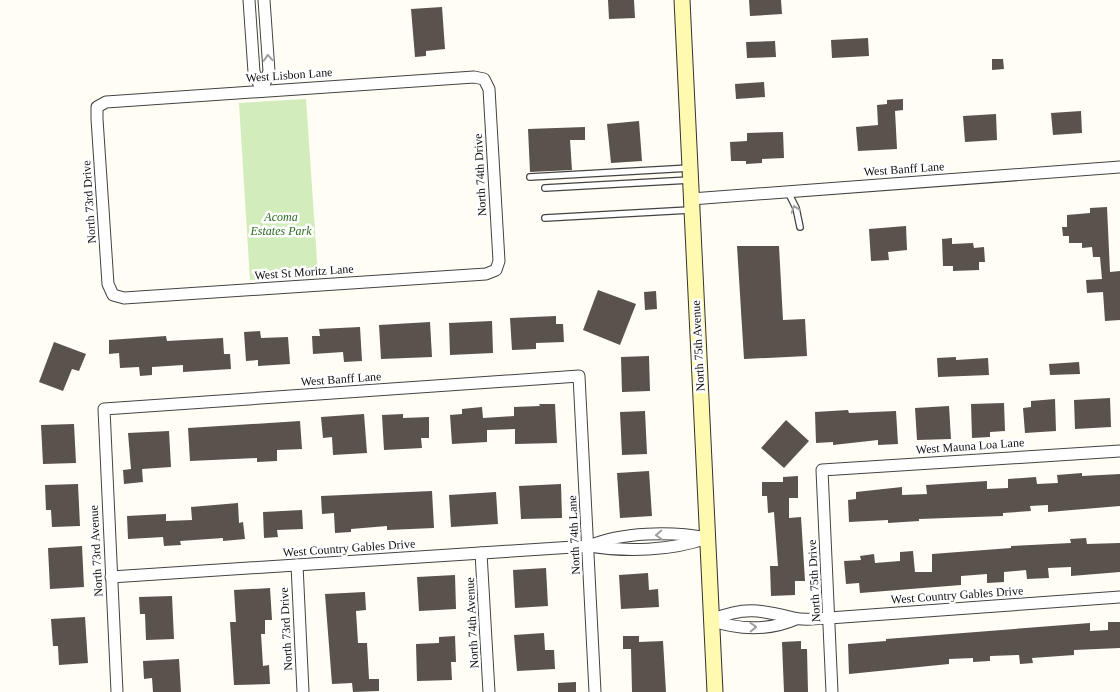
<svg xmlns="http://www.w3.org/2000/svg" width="1120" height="692" viewBox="0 0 1120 692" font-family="'Times New Roman',serif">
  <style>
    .green { fill: #d2ecbb }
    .building { fill: #5a524c }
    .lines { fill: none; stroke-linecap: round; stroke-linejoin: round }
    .lane-casing { stroke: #434343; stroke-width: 8 }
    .street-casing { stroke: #434343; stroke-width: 13 }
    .secondary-casing { stroke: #323232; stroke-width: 17 }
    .lane { stroke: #fff; stroke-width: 5.5 }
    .street { stroke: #fff; stroke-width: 11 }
    .secondary { stroke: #fffaaf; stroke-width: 15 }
    .oneway { stroke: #9f9f9f }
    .labels { text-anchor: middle; stroke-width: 5; stroke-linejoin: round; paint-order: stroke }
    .street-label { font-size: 12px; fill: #101010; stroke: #fff }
    .park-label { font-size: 12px; font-style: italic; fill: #2a6c1d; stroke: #fff }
  </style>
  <rect width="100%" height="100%" fill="#fffdf4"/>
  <path class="green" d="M306 99 318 275 250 280 239 103Z"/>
  <g class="building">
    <path d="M608 0H634L635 18 609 19Z"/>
    <path d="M749 0H781L782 14 750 16Z"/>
    <path d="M442 7 445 49 426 51V56L415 57 411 9Z"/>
    <path d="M868 38 869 56 832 58 831 40Z"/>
    <path d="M775 41 776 57 747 58 746 42Z"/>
    <path d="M992 59H1003L1004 69 992 70Z"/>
    <path d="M764 82 765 97 736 99 735 84Z"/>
    <path d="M903 99V110L895 111 897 149 858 151 856 127 878 125 877 105 887 104V100Z"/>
    <path d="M1081 111 1082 133 1053 135 1051 113Z"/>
    <path d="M996 114 997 140 965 142 963 116Z"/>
    <path d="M639 121 642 161 611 163 607 124Z"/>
    <path d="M585 127V140H570L572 170 530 172 528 129Z"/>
    <path d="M783 132 784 158 762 159V163L746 164V161H731L730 142 747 141V133Z"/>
    <path d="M1107 207 1110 272 1120 271V320L1105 321 1103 292 1087 293 1086 280 1102 279 1100 257H1093L1092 247 1082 248V243H1069V236H1063L1062 227H1067V215L1090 213V208Z"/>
    <path d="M906 226 907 250 888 252 889 260 871 261 869 229Z"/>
    <path d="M952 238V244L973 243 974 248 984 247 985 262H979V270L953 271V266H943L942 239Z"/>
    <path d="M737 246H779L783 320 805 319 807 356 744 359Z"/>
    <path d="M598 290 636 304 620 345 583 330Z"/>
    <path d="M656 291 657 309 645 310 644 292Z"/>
    <path d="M556 316V324H563L564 342 536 343V349L512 350 510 318Z"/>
    <path d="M492 321 493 353 450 355 449 323Z"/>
    <path d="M430 322 432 357 381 359 379 325Z"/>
    <path d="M360 327 362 361 344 362 343 352 313 354 312 336H320L319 329Z"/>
    <path d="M260 331 261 338 288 337 290 364 258 366V360L246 361 244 332Z"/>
    <path d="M166 336 167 341 223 338 224 354H230L231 369 183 372V365L152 367V375L140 376 139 367 120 368 119 353 109 354V340Z"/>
    <path d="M54 342 86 354 79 371 72 369 63 391 39 382Z"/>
    <path d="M649 356 650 391 622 392 621 357Z"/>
    <path d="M956 357V360L988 358 989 375 938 377 937 358Z"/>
    <path d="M1079 362 1080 374 1050 375 1049 364Z"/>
    <path d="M1110 398 1111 427 1075 429 1074 400Z"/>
    <path d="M1055 399 1056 431 1025 433 1023 408 1031 407V401Z"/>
    <path d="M1004 403 1005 431 990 432V437L972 438 971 404Z"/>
    <path d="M539 404H555L557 443 515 444V429L487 430V442L452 444 450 415 462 414V409L482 407 483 418 514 416V407L540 406Z"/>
    <path d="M949 406 951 439 917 440 915 408Z"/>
    <path d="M848 410 849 413 896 411 898 444 878 445V440L833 445V442L816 443 815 412Z"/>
    <path d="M645 411 647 454 622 455 620 412Z"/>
    <path d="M364 414 367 453 333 455 332 437 323 438 321 417Z"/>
    <path d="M403 414V418L429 417V438H421L422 448 384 450 382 415Z"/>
    <path d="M786 420 809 441 784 468 761 448Z"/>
    <path d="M300 421 302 449 277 450V461L257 462V458L190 461 188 428Z"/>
    <path d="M74 424 76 463 43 464 41 425Z"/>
    <path d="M169 431 171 467 142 469 143 482 124 484 123 470 131 469 128 433Z"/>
    <path d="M649 471 652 516 620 518 617 473Z"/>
    <path d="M1082 473V476L1120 474V506L1048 512V505L1030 506 1031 511 1003 513V516L919 519V521L888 523V520L849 522 848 500 856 499V492L902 487V495L927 494 926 485 987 481V489L1008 488V479L1036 477 1037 484 1058 483 1057 475Z"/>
    <path d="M798 476V498H789V518L801 517 805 581H795V595L771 596 770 566H778L774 512 768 513 767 496H762V482H783V477Z"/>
    <path d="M78 484 80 526 52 527 51 510H46L45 485Z"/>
    <path d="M561 484 562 518 521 519 519 486Z"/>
    <path d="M432 491 434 528 387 530V526L351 529V532L335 533 334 513 322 514 321 496Z"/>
    <path d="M496 492 498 524 451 527 449 495Z"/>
    <path d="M238 503 239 523 243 522 245 539 223 541V538L180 541 181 545 164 546 163 537 128 539 127 516 166 514V521L192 520 191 507Z"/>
    <path d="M302 510 303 529 277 530 278 537 264 538 263 512Z"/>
    <path d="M1086 538 1087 544 1120 543V572L1071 576V567L1048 568 1049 578 1027 579 1026 570 1004 572V582L987 583V574L961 576V585L860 593 859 583 846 584 844 561 861 560 860 556 874 554 875 563 900 561V552L913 551 915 572H932V554L1011 548V546L1071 543 1070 539Z"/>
    <path d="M82 546 84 587 50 589 48 548Z"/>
    <path d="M546 568 548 606 515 608 513 570Z"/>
    <path d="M648 573 649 590 658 589 659 607 621 609 619 575Z"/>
    <path d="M455 575 456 609 419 611 417 577Z"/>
    <path d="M270 588 272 620H265V634H261L263 666 269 665 270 684 234 685 230 622H236L234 590Z"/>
    <path d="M365 592 366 610 356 611 358 643H367L369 679H379V691L353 692 352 683 332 684 325 594Z"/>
    <path d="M172 596 174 639 146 640 145 614H140L139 597Z"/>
    <path d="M85 617 88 663 59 665 58 646H53L51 619Z"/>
    <path d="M1108 622H1120V648L1074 650V655L1032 658 1033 663 1020 664 1019 655 990 656V661L973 662V658L949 659V664L849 674 848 644 886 641V639L1090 623V631L1108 630Z"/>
    <path d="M544 633 545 650H554L555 669 517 671 514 635Z"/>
    <path d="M455 636 456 662H451L452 680 417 681 416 644 439 643V637Z"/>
    <path d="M623 636H639V642L663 641 666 692H632L631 649H623Z"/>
    <path d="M801 641V649H807L808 692H784L782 642Z"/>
    <path d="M179 659 181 692H153L152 678 144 679 143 661Z"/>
    <path d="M576 682V692H558V683Z"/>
  </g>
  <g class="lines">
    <g class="lane-casing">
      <g id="lane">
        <path d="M530 177 690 168"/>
        <path d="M545 188 690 180"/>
        <path d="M788 192 796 208 800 227"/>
        <path d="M545 218 690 210"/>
      </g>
    </g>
    <g class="street-casing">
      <g id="street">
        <path d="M249 0 254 72 262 91"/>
        <path d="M474 77 484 79 489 89 499 261 496 270 486 274 124 298 113 295 108 284 97 119V107L106 102Z"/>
        <path d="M262 91 269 71 264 0"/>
        <path d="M691 199 1120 167"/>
        <path d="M589 546C621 532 672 531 707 538"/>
        <path d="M481 553 489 692"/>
        <path d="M297 565 303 692"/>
        <path d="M111 577 589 546C626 552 671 551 707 538"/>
        <path d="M711 620C745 606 760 610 794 618 805 621 818 618 829 618L1120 597"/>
        <path d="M711 620C738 630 769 631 796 619"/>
        <path d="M117 692 104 409 579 376 595 692"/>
        <path d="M832 692 822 470 1120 451"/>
      </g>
    </g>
    <g class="secondary-casing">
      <path id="secondary" d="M682 0 715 692"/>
    </g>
    <use href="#lane" class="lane"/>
    <use href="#street" class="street"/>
    <use href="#secondary" class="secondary"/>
  </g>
  <defs><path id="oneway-chevron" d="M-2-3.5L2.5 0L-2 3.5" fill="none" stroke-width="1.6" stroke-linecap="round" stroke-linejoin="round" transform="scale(1.25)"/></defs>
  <g class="oneway">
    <use href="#oneway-chevron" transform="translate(268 58) rotate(-94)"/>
    <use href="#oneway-chevron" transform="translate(795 209) rotate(-109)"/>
    <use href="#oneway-chevron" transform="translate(659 535) rotate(177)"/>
    <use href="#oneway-chevron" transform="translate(753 627) rotate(-2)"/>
  </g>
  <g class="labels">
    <g class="street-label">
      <text transform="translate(289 75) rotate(-4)" y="4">West Lisbon Lane</text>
      <text transform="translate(904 169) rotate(-4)" y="4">West Banff Lane</text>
      <text transform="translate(480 175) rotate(-93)" y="4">North 74th Drive</text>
      <text transform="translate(89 202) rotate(-94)" y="4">North 73rd Drive</text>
      <text transform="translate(304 272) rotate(-4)" y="4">West St Moritz Lane</text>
      <text transform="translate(698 346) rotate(-93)" y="4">North 75th Avenue</text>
      <text transform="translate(341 379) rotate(-4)" y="4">West Banff Lane</text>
      <text transform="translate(970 446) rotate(-4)" y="4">West Mauna Loa Lane</text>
      <text transform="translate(574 535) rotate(-93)" y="4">North 74th Lane</text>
      <text transform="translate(349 548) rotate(-4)" y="4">West Country Gables Drive</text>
      <text transform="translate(96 551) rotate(-93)" y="4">North 73rd Avenue</text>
      <text transform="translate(814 581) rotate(-93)" y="4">North 75th Drive</text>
      <text transform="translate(957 595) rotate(-4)" y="4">West Country Gables Drive</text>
      <text transform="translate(472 623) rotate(-93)" y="4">North 74th Avenue</text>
      <text transform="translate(286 629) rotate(-93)" y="4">North 73rd Drive</text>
    </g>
    <g class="park-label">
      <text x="281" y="221">Acoma<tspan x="281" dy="14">Estates Park</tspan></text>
    </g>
  </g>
</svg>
